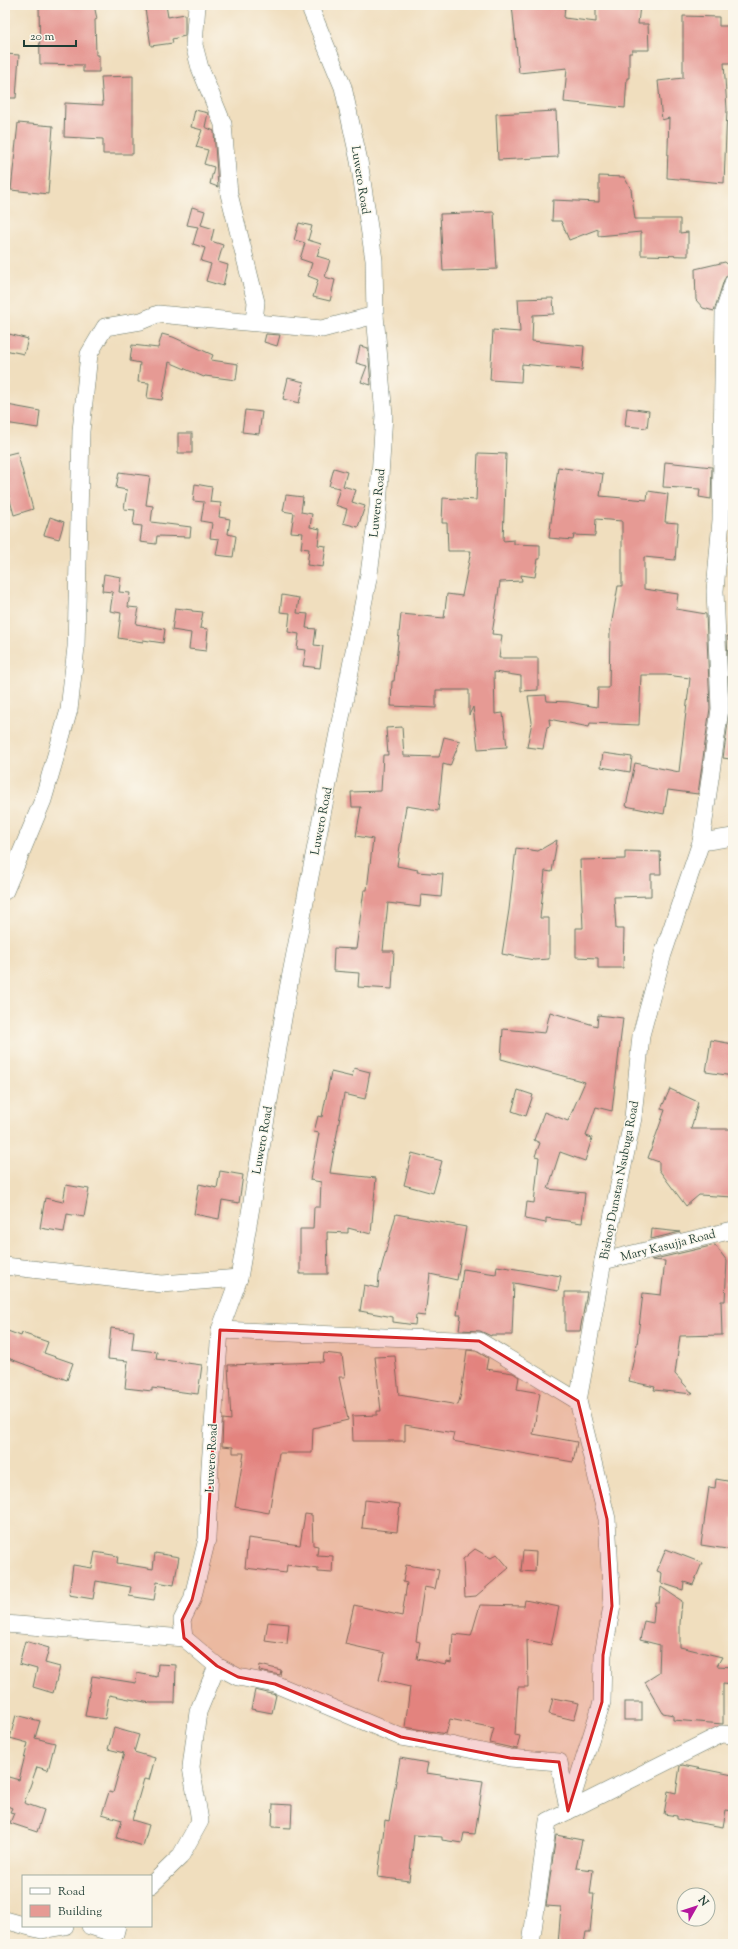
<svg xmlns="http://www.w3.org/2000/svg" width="738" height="1949" viewBox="0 0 738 1949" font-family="'Sorts Mill Goudy',serif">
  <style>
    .building { fill: #e69a94 }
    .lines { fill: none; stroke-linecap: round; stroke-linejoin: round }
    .minor-casing { stroke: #687564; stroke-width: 18 }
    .minor { stroke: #fff; stroke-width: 17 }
    .marked { fill: #d62828; fill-opacity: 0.2; stroke: #d62828; stroke-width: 3; stroke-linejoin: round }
    .labels { text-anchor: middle; stroke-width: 3; stroke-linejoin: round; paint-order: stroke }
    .street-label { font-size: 12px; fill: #1f3d34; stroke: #fbf7ec }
  </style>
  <rect width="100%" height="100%" fill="#fbf7ec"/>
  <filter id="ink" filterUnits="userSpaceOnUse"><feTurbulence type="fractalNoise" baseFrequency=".025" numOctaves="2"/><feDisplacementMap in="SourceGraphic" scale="8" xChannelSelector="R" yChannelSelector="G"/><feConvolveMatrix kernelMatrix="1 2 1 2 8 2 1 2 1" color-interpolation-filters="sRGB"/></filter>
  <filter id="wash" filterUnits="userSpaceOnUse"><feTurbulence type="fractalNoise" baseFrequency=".012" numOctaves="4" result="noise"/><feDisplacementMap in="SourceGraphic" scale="16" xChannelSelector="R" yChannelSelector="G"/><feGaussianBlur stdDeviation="0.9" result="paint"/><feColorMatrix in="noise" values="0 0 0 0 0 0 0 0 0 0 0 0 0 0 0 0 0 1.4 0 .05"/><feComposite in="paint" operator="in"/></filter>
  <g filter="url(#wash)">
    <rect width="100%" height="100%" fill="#f0debe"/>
    <g id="blocks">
      <g class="building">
        <path d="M39 5H94L97 19 95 20 96 55H99V72H83V65L40 64Z"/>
        <path d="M166 5 168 17 185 14V36L172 39 173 43 151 46 145 9Z"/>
        <path d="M512 5H565L564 18 596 22V5H640L638 24H648L649 50H632V53H629V78H627L625 108 564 102 567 68 519 73Z"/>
        <path d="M683 16 719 17V26H733V63H724L727 109 724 183 667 178 669 118 662 120 658 81 683 78Z"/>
        <path d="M5 54 19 55 16 98H5Z"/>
        <path d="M133 76V154H103V139L64 137 65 103 103 105 101 77Z"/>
        <path d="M195 110 208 113 205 127 214 131 218 187 210 184 214 167 204 164 208 150 196 147 202 130 191 127Z"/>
        <path d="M556 111 558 157 498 160 496 114Z"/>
        <path d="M18 123 53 126 48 194 11 190Z"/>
        <path d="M599 176 624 177 631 189 635 219H680V233L688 232V256L641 255V232L598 236V229L569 240 561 221H552L553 200 599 202Z"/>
        <path d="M192 207 205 211 201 225 214 229 211 241 223 245 218 262 228 265 223 286 206 281 211 264 201 261 205 248 193 244 198 227 187 225Z"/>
        <path d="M494 212 497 269 443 271 440 214Z"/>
        <path d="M299 223 312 226 308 240 321 244 317 256 330 260 325 277 335 280 330 301 313 297 318 280 308 276 312 263 300 259 305 243 294 240Z"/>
        <path d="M725 262 733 269V273L727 275 724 280 714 311 703 308 696 300 695 269Z"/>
        <path d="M553 298 554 314 533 315 532 341 584 346 582 370 522 364 521 382 490 380 493 330 520 332 518 299Z"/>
        <path d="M9 334 28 339 24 354 5 350Z"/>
        <path d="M162 334 173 337 213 355 211 360 238 364 236 380 205 376 204 377 169 362 162 400 147 398 149 383 138 382 140 363 130 361 132 345 158 348Z"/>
        <path d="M266 334 280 335 277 346 264 342Z"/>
        <path d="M360 346 368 348 371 385 361 382 367 366 356 363Z"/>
        <path d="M288 378 304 382 299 403 283 399Z"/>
        <path d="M7 405 40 411 38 428 5 423Z"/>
        <path d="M627 408 649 411 647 428 625 426Z"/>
        <path d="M245 410 262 412 259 434 242 432Z"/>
        <rect x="178" y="433" width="14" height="20"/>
        <path d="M17 452 33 509 14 515 5 482V455Z"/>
        <path d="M478 453 506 454 503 541 514 540V544L540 545V559H538L535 577 521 575 522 581 500 582 492 634 502 635 499 658H538V690L521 691V676L494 672 495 714 503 713 507 747 478 749 473 707 469 715V690H436V708L391 706 392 681H394L401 614 444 618 447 594 462 596 471 551H448L447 523H442L443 498 476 500Z"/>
        <path d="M665 462 712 467 711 499 699 497 700 489 663 487Z"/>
        <path d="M558 467 603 474 600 496 647 500 648 491 668 494 665 522 678 523 675 560 644 557V589L678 594 676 609 706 614 710 708 698 794 668 790 664 814 626 806 635 763 679 772 690 678 666 675H641L639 725 590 723 589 727 549 719 550 726 547 727 543 749 527 747 532 722 528 696 546 695 547 701 569 702 597 707 598 688H609L610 632 618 586H622V521L596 519 595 536 574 535 573 540 549 538Z"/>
        <path d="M334 468 347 472 343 486 356 490 352 502 365 506 358 527 343 523 347 509 335 505 340 488 329 486Z"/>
        <path d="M119 472 150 476 146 505 153 506 151 522 191 527 190 537 157 536 156 544 140 542 142 526 133 525 135 510 124 509 127 490 116 488Z"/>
        <path d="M195 484 212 487 210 502 221 503 219 517 230 519 228 534 236 536 233 557 216 555 219 539 210 538 212 523 201 521 204 502 193 501Z"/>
        <path d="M286 495 303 497 301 512 312 514 310 527 320 529 318 545 326 546 323 567 307 565 309 549 301 548 303 533 291 532 294 513 283 511Z"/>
        <path d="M50 517 64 522 59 539 44 535Z"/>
        <path d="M104 574 121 577 119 592 130 593 128 607 139 608 136 624 165 629 163 643 143 640V642L118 638 121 613 110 611 113 592 102 591Z"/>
        <path d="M282 595 299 598 297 613 308 614 306 628 316 629 314 645 323 646 320 668 303 666 306 650 297 649 299 634 288 632 290 613 280 612Z"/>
        <path d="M175 608 192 610V611L203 612 200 628 208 629 206 651 189 649 191 633 172 630Z"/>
        <path d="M727 636 733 637V734L730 759 723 758 730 709Z"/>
        <path d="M402 727 404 756 439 757 444 737 460 741 450 766 443 764 438 811 406 806 397 866 418 870 417 872 443 874 441 897 421 895 420 907 388 903 383 951H394L392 989 358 987 359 973 333 971 334 948 356 949 364 890H367L373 839 356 836 361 807H352L351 792 381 791 383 755H388L386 728Z"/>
        <path d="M603 753 632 757 630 772 601 767Z"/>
        <path d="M557 840 552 872 545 871 540 918H549V959L534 960 502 954 509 910 516 848 538 851Z"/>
        <path d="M625 851 660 852 661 874H651V896L614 897 616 929H624L623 968H598V958L576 957V928H583L580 860 625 859Z"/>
        <path d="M550 1012 597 1026 598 1015 623 1018 612 1111 596 1107 586 1136 592 1138 585 1161 560 1152 548 1189 585 1193 582 1223 546 1218V1223L525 1219 527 1202 534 1203 539 1157 535 1156 540 1143 534 1140 544 1112 568 1121 585 1082 501 1059 503 1029 545 1033Z"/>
        <path d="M711 1040 733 1044V1076L706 1072Z"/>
        <path d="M354 1068 370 1072 365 1099 344 1094 330 1173 376 1178 371 1234 348 1228V1233L327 1232 328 1274H300V1229H313L314 1207H320L321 1182 310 1180 319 1133 314 1132 318 1116 322 1117 331 1072 352 1077Z"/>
        <path d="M670 1089 698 1102 691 1129H733V1197L699 1195 686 1206 659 1170V1162L648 1158 665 1110 661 1109Z"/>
        <path d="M518 1090 533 1095 526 1116 512 1111Z"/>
        <path d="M412 1153 442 1161 433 1193 404 1185Z"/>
        <path d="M220 1171 243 1175 239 1203 222 1200 219 1219 194 1214 199 1184 217 1188Z"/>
        <path d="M66 1185 89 1189 84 1217 67 1214 64 1232 40 1228 45 1198 63 1202Z"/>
        <path d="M396 1214 466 1227 457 1280 430 1274 425 1316 416 1315 415 1325 393 1322V1317L360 1311 364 1285 378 1288 379 1276Z"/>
        <path d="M652 1229 680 1232 651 1239Z"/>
        <path d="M715 1245 727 1261 725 1301H721L722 1335 680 1336 675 1374 693 1394 654 1390 655 1387 629 1381 637 1344 643 1293 661 1295 665 1261 651 1260Z"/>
        <path d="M497 1266 561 1276 558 1291 514 1283 512 1335H491V1336L480 1331 459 1330 461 1315H457L463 1269 496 1274Z"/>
        <path d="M565 1292H587L580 1331H565Z"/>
        <path d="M111 1328 134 1331 132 1349 157 1352 156 1359 202 1365 198 1394 152 1388V1391L125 1388 128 1361 108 1359Z"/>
        <path d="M5 1330 21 1336 22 1333 48 1342 44 1353 73 1363 67 1380 5 1357Z"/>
        <path d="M467 1350 476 1351 488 1358 486 1369 513 1373 519 1377 517 1389 540 1393 533 1434 577 1442 573 1462 452 1441 454 1433 405 1425V1441H353L352 1416 377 1415V1411H381L375 1357 395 1356 399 1395 458 1405 461 1394Z"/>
        <path d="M324 1353 342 1355 345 1377H339L348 1420 313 1428 312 1453H279L269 1513 235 1507 244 1453H233V1447L222 1446 223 1419 231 1420 228 1365 323 1362Z"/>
        <path d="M716 1479 733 1482V1550L701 1545 709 1487 715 1488Z"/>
        <path d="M365 1500 400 1504 397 1532 362 1528Z"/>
        <path d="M305 1514 312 1515 313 1545 318 1546 317 1555 333 1556 332 1573 318 1572V1569L287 1565 286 1573 245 1568 248 1538 300 1545Z"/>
        <path d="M475 1549 491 1558 497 1554 509 1568 476 1596 465 1597 463 1559Z"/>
        <path d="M666 1549 702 1563 693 1585 684 1582 683 1590 661 1583 662 1573 657 1571Z"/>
        <path d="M523 1551 536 1552 535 1572 521 1571Z"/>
        <path d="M95 1552 118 1556 117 1563 153 1569 155 1553 179 1557 174 1585 157 1582 154 1600 129 1596 131 1587 96 1581 93 1599 69 1595 73 1565 92 1568Z"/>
        <path d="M406 1565 439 1570 435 1589 424 1587 416 1641 420 1642 417 1659 446 1665 447 1662 451 1663 453 1634 471 1636 480 1605 524 1606 525 1600 559 1607 551 1645 527 1640 528 1687H518L515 1735 520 1736 517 1749 490 1743 494 1728 450 1719 446 1734 405 1727 410 1687 379 1680 385 1653 345 1644 354 1605 402 1616 407 1583 403 1582Z"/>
        <path d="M661 1587 682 1601 680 1623V1647L722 1657 717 1666 733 1667V1685L723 1684V1724L673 1720V1715L663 1713 645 1682 659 1673 660 1645 640 1640 644 1621 653 1623 655 1602H659Z"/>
        <path d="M268 1622 289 1624 287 1644 265 1641Z"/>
        <path d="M25 1641 49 1648 45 1663 60 1667 53 1693 33 1687 37 1669 19 1664Z"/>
        <path d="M158 1664 176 1665 175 1703H150L109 1695 105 1719 85 1716 92 1676 136 1683 137 1673 157 1677Z"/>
        <path d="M260 1665 281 1670 280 1675 259 1671Z"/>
        <path d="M255 1690 276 1695 272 1713 251 1709Z"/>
        <path d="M553 1698 579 1703 574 1720 549 1714Z"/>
        <rect x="624" y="1702" width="18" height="18"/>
        <path d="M16 1715 40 1721 35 1738 55 1743 48 1770 37 1767 24 1803 44 1810 37 1832 10 1823 14 1813 10 1812 12 1808 5 1805V1776L19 1780 28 1743 10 1738Z"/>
        <path d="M114 1728 139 1735 134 1752 155 1758 149 1780 144 1779 132 1820 149 1825 143 1846 117 1838 122 1820 102 1814 109 1792 113 1793 124 1753 108 1749Z"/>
        <path d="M400 1758 428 1763 426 1773 483 1781 475 1834 464 1833 462 1843 442 1840V1837L414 1835 409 1881 378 1877 385 1820 389 1821Z"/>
        <path d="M682 1765 733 1775V1811L726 1810 723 1827 677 1819V1816L664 1814 668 1791 676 1793 680 1766Z"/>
        <path d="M273 1804 292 1805 291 1828 272 1827Z"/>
        <path d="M556 1835 582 1840 576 1868 593 1870 590 1894H594L590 1932H586L584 1944H558L561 1907 546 1906Z"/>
      </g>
    </g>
  </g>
  <g filter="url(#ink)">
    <use href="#blocks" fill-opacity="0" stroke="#687564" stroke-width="1"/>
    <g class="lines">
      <g class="minor-casing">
        <g id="minor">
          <path d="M197 5 194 45 200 68 223 124 229 194 256 302 254 322"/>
          <path d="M701 842 733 837"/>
          <path d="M5 891 43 800 69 710 76 647 81 431 89 354 105 327 141 321 158 314 322 329 375 315"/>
          <path d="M603 1261 733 1230"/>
          <path d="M5 1266 162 1284 239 1278"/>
          <path d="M220 1330 479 1341 578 1401"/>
          <path d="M5 1624 184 1638 217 1666 238 1677 275 1684 401 1737 455 1746 510 1758 559 1762 568 1809"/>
          <path d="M184 1638 182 1620 192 1600 207 1539 210 1466 220 1330 239 1278 288 989 369 574 378 507 384 415 375 315 374 260 359 161 343 87 309 5"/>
          <path d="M568 1811 602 1702 603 1655 612 1606 607 1519 578 1401 603 1261 633 1118 641 1035 663 954 701 842 720 709 715 591 721 520 724 312 733 283"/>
          <path d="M151 1885 180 1857 200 1821 191 1767 198 1712 217 1666"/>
          <path d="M5 1920 23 1925"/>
          <path d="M26 1926 42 1930 65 1926"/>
          <path d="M90 1926 115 1934 117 1926"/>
          <path d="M531 1944 548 1821 722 1734 733 1735"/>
        </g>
      </g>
      <use href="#minor" class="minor"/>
    </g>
  </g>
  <path class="marked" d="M220 1330 479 1341 578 1401 607 1519 612 1606 603 1655 602 1702 568 1811 559 1762 510 1758 401 1737 275 1684 238 1677 217 1666 184 1638 182 1620 192 1600 207 1539Z"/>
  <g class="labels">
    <g class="street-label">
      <text transform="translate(361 180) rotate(81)" y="4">Luwero Road</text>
      <text transform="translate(377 503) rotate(-84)" y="4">Luwero Road</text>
      <text transform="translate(321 821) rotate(-79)" y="4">Luwero Road</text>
      <text transform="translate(262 1140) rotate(-80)" y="4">Luwero Road</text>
      <text transform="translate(619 1180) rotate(-79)" y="4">Bishop Dunstan Nsubuga Road</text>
      <text transform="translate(668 1245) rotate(-14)" y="4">Mary Kasujja Road</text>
      <text transform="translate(211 1458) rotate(-87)" y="4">Luwero Road</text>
    </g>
  </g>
  <rect width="738" height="1949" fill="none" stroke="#fbf7ec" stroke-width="20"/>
  <rect x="22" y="1875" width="130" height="52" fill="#fbf7ec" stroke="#a3ada2"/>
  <rect x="30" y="1888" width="20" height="6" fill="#ffffff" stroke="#a3ada2"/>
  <text x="58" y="1895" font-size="12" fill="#1f3d34">Road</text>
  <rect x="30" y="1905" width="20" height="12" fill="#e69a94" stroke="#a3ada2"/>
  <text x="58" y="1915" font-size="12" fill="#1f3d34">Building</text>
  <g transform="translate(696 1907) rotate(51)"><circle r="19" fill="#fbf7ec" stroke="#a3ada2"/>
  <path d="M0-3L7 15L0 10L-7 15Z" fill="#b5179e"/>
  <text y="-6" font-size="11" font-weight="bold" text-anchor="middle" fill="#1f3d34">N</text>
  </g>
  <path d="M24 40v6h52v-6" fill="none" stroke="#1f3d34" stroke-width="2"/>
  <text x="30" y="40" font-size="12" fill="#1f3d34" stroke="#fbf7ec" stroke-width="3" paint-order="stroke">20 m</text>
</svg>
